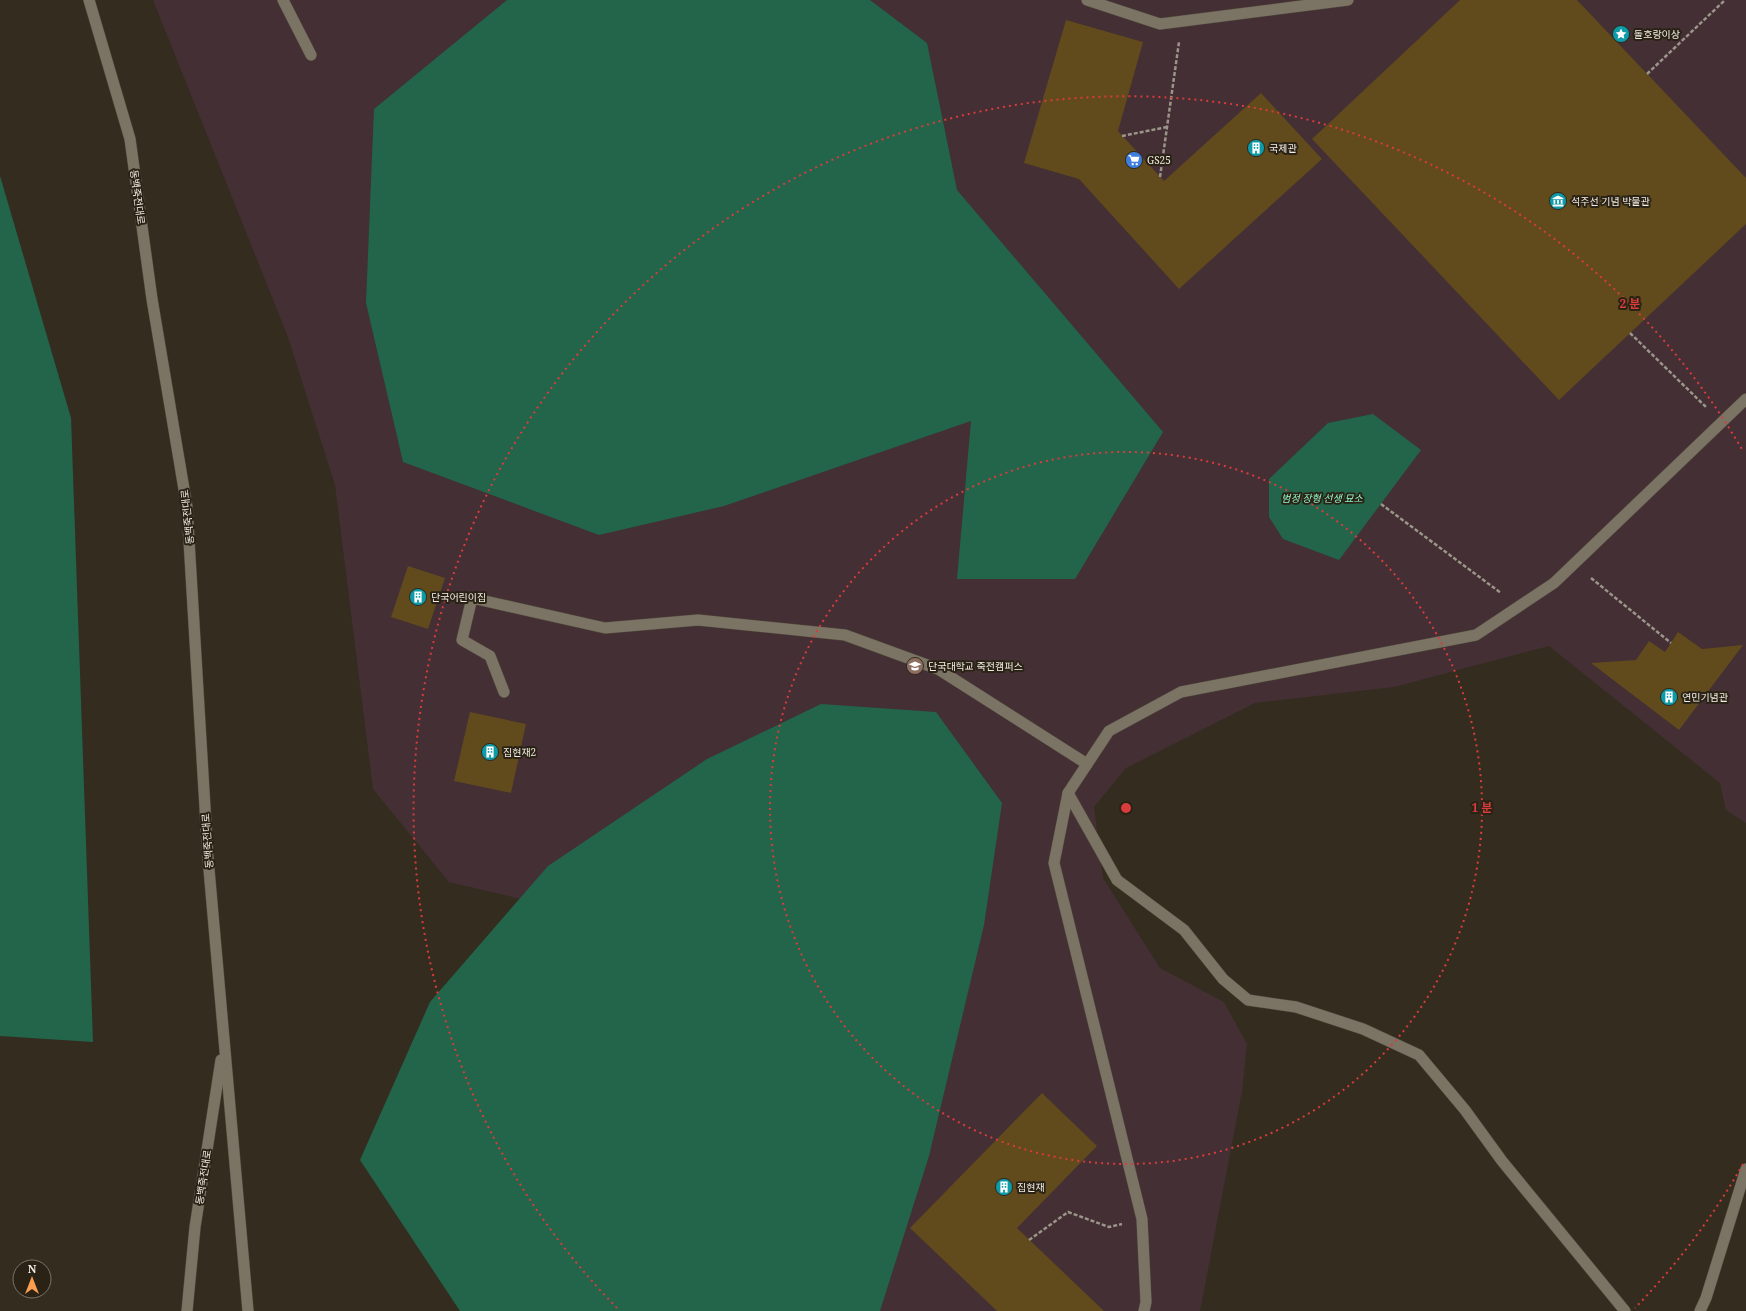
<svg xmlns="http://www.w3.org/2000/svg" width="1746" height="1311" viewBox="0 0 1746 1311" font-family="'Noto Serif','Noto Sans KR',serif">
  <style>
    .education { fill: #432f34 }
    .green { fill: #22654b }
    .building { fill: #614a1c }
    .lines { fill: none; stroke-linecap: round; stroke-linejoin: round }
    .service-casing { stroke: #50493d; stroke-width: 12 }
    .minor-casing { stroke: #50493d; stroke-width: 12 }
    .secondary-casing { stroke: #50493d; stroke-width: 12 }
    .path { stroke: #9b958a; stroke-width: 2.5; stroke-dasharray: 4 2; stroke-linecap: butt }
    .service { stroke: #7b7363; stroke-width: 11 }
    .minor { stroke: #7b7363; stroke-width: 11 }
    .secondary { stroke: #7b7363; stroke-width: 11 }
    .ring { fill: none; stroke: #d93c3b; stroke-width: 2; stroke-dasharray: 2 4 }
    .labels { text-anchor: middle; stroke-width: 4; stroke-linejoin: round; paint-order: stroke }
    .poi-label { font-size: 10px; fill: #f3eee5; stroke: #2a2315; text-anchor: start }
    .street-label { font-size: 10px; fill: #f3eee5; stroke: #2a2315 }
    .park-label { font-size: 10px; font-style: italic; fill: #93fbcd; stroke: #2a2315 }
    .centre { fill: #d93c3b; stroke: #2a2315; stroke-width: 2 }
    .ring-label { font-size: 12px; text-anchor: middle; font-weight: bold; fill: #d93c3b; stroke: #2a2315; stroke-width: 4; stroke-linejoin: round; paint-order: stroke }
  </style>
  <rect width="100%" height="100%" fill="#342d1f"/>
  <path class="education" d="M153 0H1746V823L1726 810 1720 783 1549 646 1394 687 1255 703 1126 768 1094 807 1103 878 1160 968 1224 1002 1247 1044 1242 1091 1200 1311H805L699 941 449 882 373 789 335 485 288 337Z"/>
  <g class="green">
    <path d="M507 0H870L927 43 957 190 1163 432 1075 579H957L971 421 724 506 599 535 403 462 366 303 374 109Z"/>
    <path d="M0 176 71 418 93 1042 0 1036Z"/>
    <path d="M1373 414 1421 450 1339 560 1283 539 1269 517V479L1328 423Z"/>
    <path d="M821 704 936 712 1002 803 984 925 929 1156 880 1311H460L360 1160 430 1002 548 866 707 759Z"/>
  </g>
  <g class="building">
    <path d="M1460 0H1577L1746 178V224L1559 400 1312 139Z"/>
    <path d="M1066 20 1143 42 1118 131 1164 181 1261 93 1322 159 1179 289 1079 179 1024 163Z"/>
    <path d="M408 566 445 578 428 629 391 617Z"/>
    <path d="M1678 632 1702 649 1743 645 1679 730 1591 663 1636 660 1649 641 1665 652Z"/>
    <path d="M470 712 526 724 511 793 454 781Z"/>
    <path d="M1042 1093 1097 1146 1017 1228 1104 1311H997L910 1228Z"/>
  </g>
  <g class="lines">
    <g class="service-casing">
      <g id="service">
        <path d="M283 0 311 55"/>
        <path d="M1087 0 1160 24 1348 0"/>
        <path d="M504 692 490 656 462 640 472 598 605 628 698 620 845 635 938 669 1087 764"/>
        <path d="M1144 1311 1146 1302 1142 1219 1054 863 1068 793 1109 731 1181 692 1476 635 1554 583 1746 399"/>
        <path d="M1700 1311 1706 1298 1746 1169"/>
      </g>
    </g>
    <g class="minor-casing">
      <path id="minor" d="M1068 793 1117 880 1184 930 1223 979 1248 1000 1296 1007 1363 1029 1419 1055 1465 1110 1502 1161 1625 1311"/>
    </g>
    <g class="secondary-casing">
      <g id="secondary">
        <path d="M89 0 130 139 152 299 187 507 208 858 248 1311"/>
        <path d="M187 1311 195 1227 221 1060"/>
      </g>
    </g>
    <g class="path">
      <path d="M1647 74 1725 0"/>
      <path d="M1122 136 1167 127"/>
      <path d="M1160 177 1179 42"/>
      <path d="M1630 333 1707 408"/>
      <path d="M1381 504 1501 593"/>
      <path d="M1591 578 1671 643"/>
      <path d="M1029 1240 1068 1212 1109 1227 1122 1224"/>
    </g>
    <use href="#service" class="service"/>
    <use href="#minor" class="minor"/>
    <use href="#secondary" class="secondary"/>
  </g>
  <g class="ring">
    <circle cx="1126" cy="808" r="356"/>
    <path d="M1743 1164A713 713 0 0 1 1635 1308M617 1308A713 713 0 1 1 1743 451"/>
  </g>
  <defs>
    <g id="sight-disc" transform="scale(0.9)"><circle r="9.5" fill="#0f9aa8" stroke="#2a2315"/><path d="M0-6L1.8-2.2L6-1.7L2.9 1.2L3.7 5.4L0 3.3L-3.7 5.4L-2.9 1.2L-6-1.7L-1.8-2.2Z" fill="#fff"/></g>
    <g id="building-disc" transform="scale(0.9)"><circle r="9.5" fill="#0f9aa8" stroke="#2a2315"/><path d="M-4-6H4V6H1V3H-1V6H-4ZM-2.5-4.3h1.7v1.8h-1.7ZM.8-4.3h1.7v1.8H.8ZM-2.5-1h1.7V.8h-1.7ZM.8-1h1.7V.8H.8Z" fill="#fff"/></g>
    <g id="supermarket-disc" transform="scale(0.9)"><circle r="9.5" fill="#3f7fe0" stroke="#2a2315"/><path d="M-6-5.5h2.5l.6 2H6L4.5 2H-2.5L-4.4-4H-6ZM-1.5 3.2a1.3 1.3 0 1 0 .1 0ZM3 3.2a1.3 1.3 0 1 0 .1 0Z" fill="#fff"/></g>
    <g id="museum-disc" transform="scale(0.9)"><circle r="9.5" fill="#0f9aa8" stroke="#2a2315"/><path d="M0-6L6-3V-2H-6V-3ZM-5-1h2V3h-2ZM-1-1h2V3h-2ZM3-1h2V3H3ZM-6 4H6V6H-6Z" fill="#fff"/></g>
    <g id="university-disc" transform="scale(0.9)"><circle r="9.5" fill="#8d6e63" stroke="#2a2315"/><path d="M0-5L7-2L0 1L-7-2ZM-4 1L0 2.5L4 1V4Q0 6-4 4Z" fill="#fff"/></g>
  </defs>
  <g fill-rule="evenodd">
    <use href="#sight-disc" x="1621" y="34"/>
    <use href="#building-disc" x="1256" y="148"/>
    <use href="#supermarket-disc" x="1134" y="160"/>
    <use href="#museum-disc" x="1558" y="201"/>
    <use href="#building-disc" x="418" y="597"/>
    <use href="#university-disc" x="915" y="666"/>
    <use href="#building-disc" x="1669" y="697"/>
    <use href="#building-disc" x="490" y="752"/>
    <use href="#building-disc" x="1004" y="1187"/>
  </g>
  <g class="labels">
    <g class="poi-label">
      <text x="1634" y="38">돌호랑이상</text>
      <text x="1269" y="152">국제관</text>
      <text x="1147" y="164">GS25</text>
      <text x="1571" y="205">석주선 기념 박물관</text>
      <text x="431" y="601">단국어린이집</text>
      <text x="928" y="670">단국대학교 죽전캠퍼스</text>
      <text x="1682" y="701">연민기념관</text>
      <text x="503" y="756">집현재2</text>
      <text x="1017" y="1191">집현재</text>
    </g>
    <g class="street-label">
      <text transform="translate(138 197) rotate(82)" y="4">동백죽전대로</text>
      <text transform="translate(187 517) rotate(-96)" y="4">동백죽전대로</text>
      <text transform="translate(207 841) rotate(-94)" y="4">동백죽전대로</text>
      <text transform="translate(203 1177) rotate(-81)" y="4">동백죽전대로</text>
    </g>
    <g class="park-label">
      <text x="1322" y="502">범정 장형 선생 묘소</text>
    </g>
  </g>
  <circle cx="1126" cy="808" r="6" class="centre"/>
  <g class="ring-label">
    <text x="1630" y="308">2 분</text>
    <text x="1482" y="812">1 분</text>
  </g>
  <g transform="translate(32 1279)"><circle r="19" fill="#2a2315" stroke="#7a7468"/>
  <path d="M0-3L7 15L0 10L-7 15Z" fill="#fb9e51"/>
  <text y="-6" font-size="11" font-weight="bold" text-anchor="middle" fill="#f3eee5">N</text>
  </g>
</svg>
